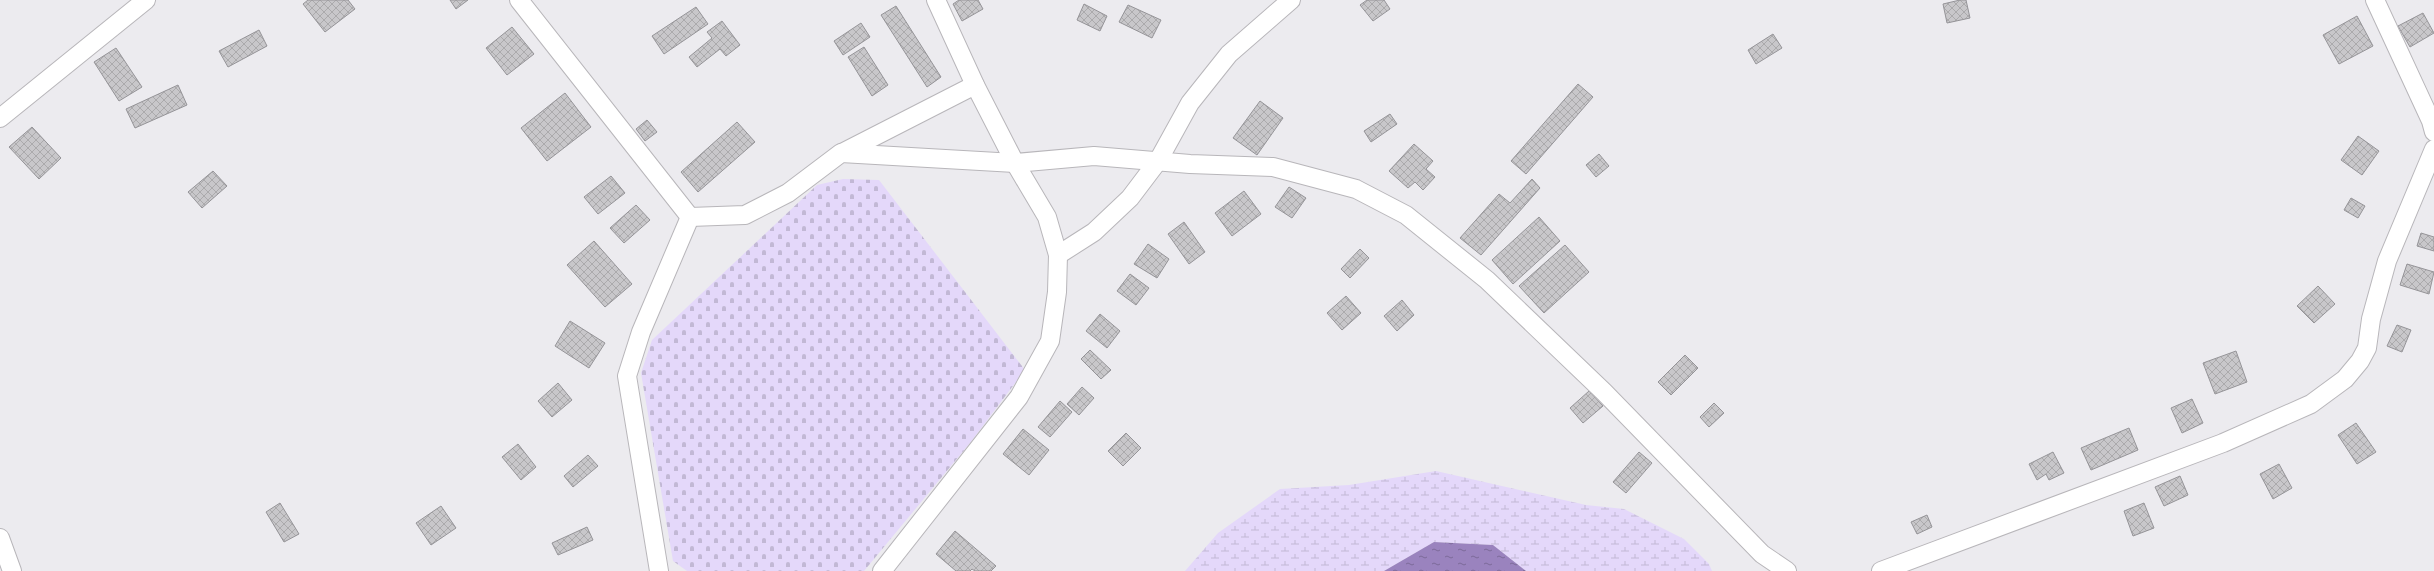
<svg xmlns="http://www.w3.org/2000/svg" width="2434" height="571" viewBox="0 0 2434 571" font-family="'Golos Text',sans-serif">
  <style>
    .wetland { fill: url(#wetland-marsh) }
    .cemetery { fill: url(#cemetery-stones) }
    .water { fill: url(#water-ripples) }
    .building { fill: url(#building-cross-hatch); stroke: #959498 }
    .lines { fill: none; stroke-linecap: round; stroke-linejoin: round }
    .street-casing { stroke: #b8b6ba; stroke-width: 20 }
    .street { stroke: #fff; stroke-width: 18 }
  </style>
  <defs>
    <pattern id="wetland-marsh" width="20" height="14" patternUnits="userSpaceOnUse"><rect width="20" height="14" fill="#e4d8fa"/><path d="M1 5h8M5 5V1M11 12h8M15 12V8" fill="none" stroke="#c2b8d5"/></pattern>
    <pattern id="cemetery-stones" width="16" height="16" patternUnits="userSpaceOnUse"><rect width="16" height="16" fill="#e4d8fa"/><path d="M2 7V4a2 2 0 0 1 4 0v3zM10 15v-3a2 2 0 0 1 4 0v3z" fill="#c2b8d5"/></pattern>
    <pattern id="water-ripples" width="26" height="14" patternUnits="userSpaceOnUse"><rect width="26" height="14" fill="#9a83be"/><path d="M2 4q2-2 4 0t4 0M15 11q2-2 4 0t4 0" fill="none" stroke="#7c6a99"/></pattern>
    <pattern id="building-cross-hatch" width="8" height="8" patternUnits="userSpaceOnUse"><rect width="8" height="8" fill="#c8c7ca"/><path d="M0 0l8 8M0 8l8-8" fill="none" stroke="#abaaac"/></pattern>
  </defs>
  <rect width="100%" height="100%" fill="#ecebef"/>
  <path class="wetland" d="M1436 471 1586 505 1624 509 1684 539 1709 564 1712 571H1526L1493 545 1434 542 1384 571H1185L1218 533 1280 489 1349 485Z"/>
  <path class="cemetery" d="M843 179 879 180 1025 370 970 443 864 571H687L673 561 641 373 652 340 817 185Z"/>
  <path class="water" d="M1434 542 1493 545 1526 571H1384Z"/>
  <g class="building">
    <path d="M308 0H348L355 9 325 32 303 4Z"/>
    <path d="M450 0H468L456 9Z"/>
    <path d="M959 0H978L983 9 962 21 953 4Z"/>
    <path d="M1367 0H1384L1390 9 1373 21 1360 5Z"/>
    <path d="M1960 0H1966L1970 18 1947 23 1943 4Z"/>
    <path d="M1084 4 1107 16 1100 31 1077 20Z"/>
    <path d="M1128 5 1161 20 1152 38 1119 22Z"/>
    <path d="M896 6 941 77 927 87 881 15Z"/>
    <path d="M696 7 708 24 664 54 652 36Z"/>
    <path d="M2423 13 2434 33 2410 47 2398 26Z"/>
    <path d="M2357 16 2373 46 2339 64 2323 35Z"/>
    <path d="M722 21 740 45 726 56 720 49 697 67 689 57 712 38 707 32Z"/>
    <path d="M861 23 870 37 843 55 834 41Z"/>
    <path d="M512 27 534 54 507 75 486 48Z"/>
    <path d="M259 30 267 46 228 67 219 51Z"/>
    <path d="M1773 34 1782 48 1756 64 1748 50Z"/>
    <path d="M864 47 888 85 872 96 848 57Z"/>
    <path d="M116 48 142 87 119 101 94 62Z"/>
    <path d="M1578 84 1593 97 1526 174 1511 161Z"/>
    <path d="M178 85 187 105 135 128 126 109Z"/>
    <path d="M565 93 591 127 547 161 521 128Z"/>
    <path d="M1260 101 1283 118 1257 155 1233 138Z"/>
    <path d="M1390 114 1397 124 1371 142 1364 131Z"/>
    <path d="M647 120 657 132 645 141 636 129Z"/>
    <path d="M737 122 755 142 698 192 681 172Z"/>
    <path d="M32 127 61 158 39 179 9 147Z"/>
    <path d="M2358 136 2379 151 2362 175 2341 160Z"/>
    <path d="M1414 144 1433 161 1426 169 1435 177 1423 190 1415 182 1408 188 1389 171Z"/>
    <path d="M1599 154 1609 166 1596 177 1586 165Z"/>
    <path d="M213 171 227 186 202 208 188 192Z"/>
    <path d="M611 176 625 193 598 214 584 197Z"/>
    <path d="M1532 179 1540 188 1481 255 1460 238 1499 194 1510 203Z"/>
    <path d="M1289 187 1306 198 1292 218 1275 207Z"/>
    <path d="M1244 191 1261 214 1232 236 1215 213Z"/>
    <path d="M2351 198 2365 206 2358 218 2344 210Z"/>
    <path d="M636 205 650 220 624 243 610 228Z"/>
    <path d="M1539 217 1560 241 1513 284 1492 260Z"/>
    <path d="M1184 222 1205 252 1189 264 1168 234Z"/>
    <path d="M2421 233 2434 237V251L2417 246Z"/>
    <path d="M594 241 632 284 605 307 567 265Z"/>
    <path d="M1148 244 1169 259 1157 278 1134 264Z"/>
    <path d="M1565 245 1589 272 1544 313 1519 286Z"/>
    <path d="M1360 249 1369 258 1350 278 1341 269Z"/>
    <path d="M2407 264 2434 272 2429 294 2400 285Z"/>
    <path d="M1130 274 1149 288 1136 305 1117 291Z"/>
    <path d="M2318 286 2335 304 2314 323 2297 306Z"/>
    <path d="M1346 296 1361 313 1342 330 1327 313Z"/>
    <path d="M1402 300 1414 315 1397 331 1384 316Z"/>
    <path d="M1100 314 1120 331 1107 348 1086 331Z"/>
    <path d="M570 321 605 343 589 368 555 346Z"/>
    <path d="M2397 325 2411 330 2402 352 2387 346Z"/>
    <path d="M1090 350 1111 370 1101 379 1081 359Z"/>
    <path d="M2236 351 2247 382 2215 394 2203 363Z"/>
    <path d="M1685 355 1698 368 1671 395 1658 382Z"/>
    <path d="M558 383 572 400 552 417 538 401Z"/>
    <path d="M1082 387 1094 398 1079 415 1067 404Z"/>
    <path d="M1589 391 1603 406 1583 423 1570 408Z"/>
    <path d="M2192 399 2203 423 2182 433 2171 408Z"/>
    <path d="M1060 401 1072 412 1050 437 1038 427Z"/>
    <path d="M1714 403 1724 413 1709 427 1700 417Z"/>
    <path d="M2356 423 2376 452 2357 464 2338 435Z"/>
    <path d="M2129 428 2138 450 2091 470 2081 448Z"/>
    <path d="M1023 429 1049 450 1029 475 1003 454Z"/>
    <path d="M1126 433 1141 448 1123 466 1108 451Z"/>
    <path d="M518 444 536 467 521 480 502 457Z"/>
    <path d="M1639 452 1652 463 1626 493 1613 482Z"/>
    <path d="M2053 452 2064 473 2049 480 2046 474 2037 480 2029 464Z"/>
    <path d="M588 455 598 466 573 487 564 476Z"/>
    <path d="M2279 464 2292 488 2273 499 2260 474Z"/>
    <path d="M2180 476 2188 495 2164 506 2155 487Z"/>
    <path d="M280 503 299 534 284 542 266 512Z"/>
    <path d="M2144 503 2154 528 2133 536 2124 511Z"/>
    <path d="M441 506 456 528 431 545 416 523Z"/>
    <path d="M1927 515 1932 527 1917 534 1911 522Z"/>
    <path d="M587 527 593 540 558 555 552 543Z"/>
    <path d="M955 531 996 566 991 571H975L972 569 970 571H956L936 554Z"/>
  </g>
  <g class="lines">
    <g class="street-casing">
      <g id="street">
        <path d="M519 0 690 217"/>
        <path d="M2375 0 2431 121 2434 132"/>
        <path d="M0 118 146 0"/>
        <path d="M842 153 975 85"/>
        <path d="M690 217 745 215 788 193 841 153 1015 163 1094 156 1190 164 1273 167 1356 189 1406 215 1487 280 1604 392 1762 554 1787 571"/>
        <path d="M1058 255 1094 232 1130 198 1158 161 1190 103 1229 54 1291 0"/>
        <path d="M0 538 12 571"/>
        <path d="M659 571 627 376 641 332 690 217"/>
        <path d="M882 571 1019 397 1050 341 1057 292 1058 255 1047 217 1015 163 975 85 936 0"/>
        <path d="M1881 571 2223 443 2311 404 2345 379 2360 361 2367 348 2371 319 2387 261 2434 149"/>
      </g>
    </g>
    <use href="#street" class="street"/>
  </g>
</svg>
